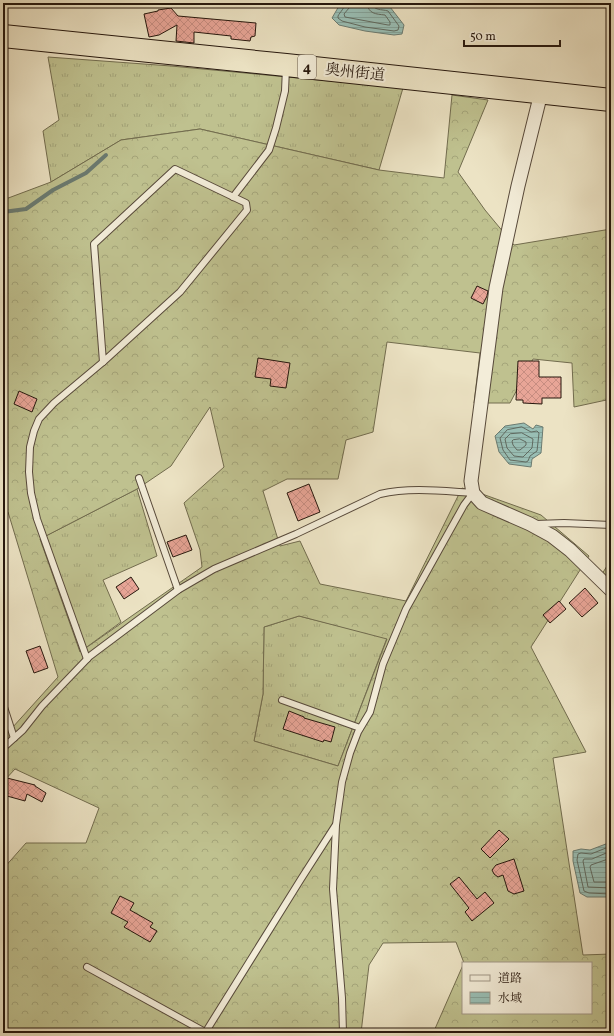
<svg xmlns="http://www.w3.org/2000/svg" width="614" height="1036" viewBox="0 0 614 1036" font-family="Vollkorn,'Noto Serif JP',serif">
  <style>
    .grass { fill: url(#grass-tufts); stroke: #726c4e }
    .forest { fill: url(#forest-crowns); stroke: #726c4e; fill-rule: evenodd }
    .water { fill: url(#water-rules); stroke: #6b7b71 }
    .lines { fill: none; stroke-linecap: round; stroke-linejoin: round }
    .shore { stroke: #606a60; stroke-width: 1 }
    .stream { stroke: #6b7b71; stroke-width: 4 }
    .building { fill: url(#building-cross-hatch); stroke: #26170d }
    .lane-casing { stroke: #584a3b; stroke-width: 8 }
    .street-casing { stroke: #584a3b; stroke-width: 15 }
    .highway-casing { stroke: #26170d; stroke-width: 24 }
    .lane { stroke: #f3edd9; stroke-width: 6 }
    .street { stroke: #f3edd9; stroke-width: 13 }
    .highway { stroke: #ece3c4; stroke-width: 22 }
    .labels { text-anchor: middle; stroke-width: 4; stroke-linejoin: round; paint-order: stroke }
    .shield { fill: #f3edd9; stroke: #64574a; stroke-width: 1 }
    .shield-label { font-size: 14px; font-weight: bold; fill: #26170d }
    .street-label { font-size: 15px; fill: #26170d; stroke: #f3edd9 }
  </style>
  <defs>
    <pattern id="grass-tufts" width="24" height="20" patternUnits="userSpaceOnUse"><rect width="24" height="20" fill="#bfc18f"/><path d="M3 7l-1-3M5 7V3M7 7l1-3M15 17l-1-3M17 17v-4M19 17l1-3" fill="none" stroke="#a4a57a"/></pattern>
    <pattern id="forest-crowns" width="20" height="18" patternUnits="userSpaceOnUse"><rect width="20" height="18" fill="#bfc18f"/><path d="M2 6a3 3 0 1 1 6 0M12 15a3 3 0 1 1 6 0" fill="none" stroke="#a4a57a"/></pattern>
    <pattern id="water-rules" width="6" height="5" patternUnits="userSpaceOnUse"><rect width="6" height="5" fill="#99beb4"/><path d="M0 2.5h6" fill="none" stroke="#84a39a"/></pattern>
    <pattern id="building-cross-hatch" width="8" height="8" patternUnits="userSpaceOnUse"><rect width="8" height="8" fill="#e8a597"/><path d="M0 0l8 8M0 8l8-8" fill="none" stroke="#c78d81"/></pattern>
  </defs>
  <rect width="100%" height="100%" fill="#ece3c4"/>
  <filter id="stains"><feTurbulence type="fractalNoise" baseFrequency=".005" numOctaves="4"/><feColorMatrix values="0 0 0 0 .2 0 0 0 0 .09 0 0 0 0 .02 0 0 0 .5 -.17"/></filter>
  <radialGradient id="worn" r=".72"><stop offset=".6" stop-color="#630" stop-opacity="0"/><stop offset="1" stop-color="#630" stop-opacity=".3"/></radialGradient>
  <g class="grass">
    <path d="M48 57 171 66 403 88 379 170 200 129 121 140 51 182 43 131 59 120Z"/>
    <path d="M137 489 157 556 103 580 121 622 80 652 40 539Z"/>
    <path d="M299 616 387 638 338 766 254 741 263 694 264 627Z"/>
  </g>
  <g class="forest">
    <path d="M452 95 488 100 458 172 485 210 514 245 611 229V399L574 407 572 363 533 359 510 403H474L480 353 387 342 373 432 346 440 338 479H287L263 491 280 546 300 541 320 584 406 601 462 488 485 495 541 515 589 556 531 647 586 752 553 758 583 955 611 954V1033H434V1031L463 965V1013H591V963H464L456 942 383 943 369 965 361 1033H3V869L26 843H86L99 808 15 769 3 782V733L12 728 58 677 8 512 3 513V200L51 182 121 140 200 129 379 170 444 178ZM210 407 224 467 184 503 200 550 202 567 80 652 40 539 137 489 171 466ZM299 616 387 639 338 766 254 741 263 694 264 627Z"/>
    <path d="M607 566 611 570V583L602 574Z"/>
  </g>
  <g class="water">
    <path d="M345 3H363L390 7 404 25 402 34 394 35 365 31 339 25 332 18 339 6Z"/>
    <path d="M524 423 533 429 536 425 543 427 541 453 532 459 531 467 509 464 499 452 495 436 505 426Z"/>
    <path d="M611 842V897H587L580 893 573 861V851L581 849 590 850Z"/>
  </g>
  <g class="lines">
    <g class="shore">
      <path d="M345 3C345 8 340 12 338 16V18L342 21 365 27 394 31 398 30 399 26 388 11C382 9 373 11 372 3"/>
      <path d="M350 3 349 8 344 14 345 17 388 25H390V22L385 15C376 14 368 14 367 3"/>
      <path d="M522 427 531 432 537 431 539 433 537 451 530 456 528 461 526 462 510 460 503 450 500 438 507 430Z"/>
      <path d="M522 433 533 439 532 448 523 457 514 456 507 448 505 439 510 434Z"/>
      <path d="M520 439 526 442V445L520 450H517L513 445 512 441 513 440Z"/>
      <path d="M611 846 591 854 581 853 578 854 577 860 584 891 589 893 611 894"/>
      <path d="M611 851 592 859H584L583 861 588 887 611 888"/>
      <path d="M611 858 591 865 590 867 594 882H611"/>
    </g>
    <path class="stream" d="M3 212 26 209 53 190 86 173 106 155"/>
  </g>
  <g class="building">
    <path d="M171 8 178 16 256 23 255 36 251 37 250 41 231 39V36L194 32V43L176 41 177 25 159 35 149 37 144 14 158 11V10Z"/>
    <path d="M477 286 488 291 487 296 483 304 471 298Z"/>
    <path d="M258 358 290 363 286 388 270 386 271 379 255 377Z"/>
    <path d="M518 361H539V377H561V398H542V404L523 403V400H516Z"/>
    <path d="M19 391 37 399 32 412 14 404Z"/>
    <path d="M309 484 320 512 298 521 287 493Z"/>
    <path d="M186 535 192 550 173 557 167 542Z"/>
    <path d="M131 577 139 589 124 599 116 587Z"/>
    <path d="M585 588 598 603 582 617 569 603Z"/>
    <path d="M559 601 566 609 550 623 543 615Z"/>
    <path d="M40 646 48 668 34 673 26 651Z"/>
    <path d="M289 711 304 717V718L335 727 331 742 324 740 323 742 283 729Z"/>
    <path d="M3 777 35 785V786L46 793 42 802 27 794 25 801 7 796 8 793 4 792 6 783 3 781Z"/>
    <path d="M499 830 509 839 490 858 481 849Z"/>
    <path d="M514 859 524 891 514 894 508 891 503 875 498 877 494 874 492 870 496 865Z"/>
    <path d="M459 877 477 899 485 892 494 903 472 921 465 912 469 908 450 884Z"/>
    <path d="M120 896 134 903 130 910 153 923 150 927 157 931 150 942 124 927 128 922 111 913Z"/>
  </g>
  <g class="lines">
    <g class="lane-casing">
      <g id="lane">
        <path d="M175 169 246 203 247 210 180 292 103 362 94 244Z"/>
        <path d="M233 197 269 150 276 128 285 91 286 68"/>
        <path d="M139 478 178 590"/>
        <path d="M536 524 564 523 611 525"/>
        <path d="M87 659 37 519 31 493 29 472 30 447 34 431 39 419 54 403 103 362"/>
        <path d="M282 700 360 728"/>
        <path d="M3 704 14 738"/>
        <path d="M3 748 23 730 42 706 90 656 178 590 214 569 296 534 380 494C410 487 442 491 473 493"/>
        <path d="M87 967 205 1032"/>
        <path d="M205 1033 301 879 335 826"/>
        <path d="M343 1033 342 998 333 889 336 825 342 782 350 753 358 732 370 712 383 664 406 609 464 505 473 493"/>
      </g>
    </g>
    <g class="street-casing">
      <path id="street" d="M541 93 518 186 496 288 471 481 473 493 482 503 530 524 552 536 570 550 611 590"/>
    </g>
    <g class="highway-casing">
      <path id="highway" d="M3 36 286 65 611 100"/>
    </g>
    <use href="#lane" class="lane"/>
    <use href="#street" class="street"/>
    <use href="#highway" class="highway"/>
  </g>
  <g class="labels">
    <rect class="shield" x="298" y="55" width="18" height="24" rx="3"/>
    <g class="shield-label">
      <text x="307" y="72">4</text>
    </g>
    <g class="street-label">
      <text transform="translate(355 72) rotate(6)" y="5">奥州街道</text>
    </g>
  </g>
  <rect width="614" height="1036" fill="none" stroke="#ece3c4" stroke-width="16"/>
  <rect x="4" y="4" width="606" height="1028" fill="none" stroke="#26170d" stroke-width="2"/>
  <rect x="8" y="8" width="598" height="1020" fill="none" stroke="#26170d"/>
  <rect x="462" y="962" width="130" height="52" fill="#f3edd9" stroke="#a19787"/>
  <rect x="470" y="975" width="20" height="6" fill="#f3edd9" stroke="#a19787"/>
  <text x="498" y="982" font-size="12" fill="#26170d">道路</text>
  <rect x="470" y="992" width="20" height="12" fill="url(#water-rules)" stroke="#a19787"/>
  <text x="498" y="1002" font-size="12" fill="#26170d">水域</text>
  <path d="M464 40v6h96v-6" fill="none" stroke="#26170d" stroke-width="2"/>
  <text x="470" y="40" font-size="12" fill="#26170d" stroke="#f3edd9" stroke-width="3" paint-order="stroke">50 m</text>
  <rect width="100%" height="100%" filter="url(#stains)"/>
  <rect width="100%" height="100%" fill="url(#worn)"/>
</svg>
